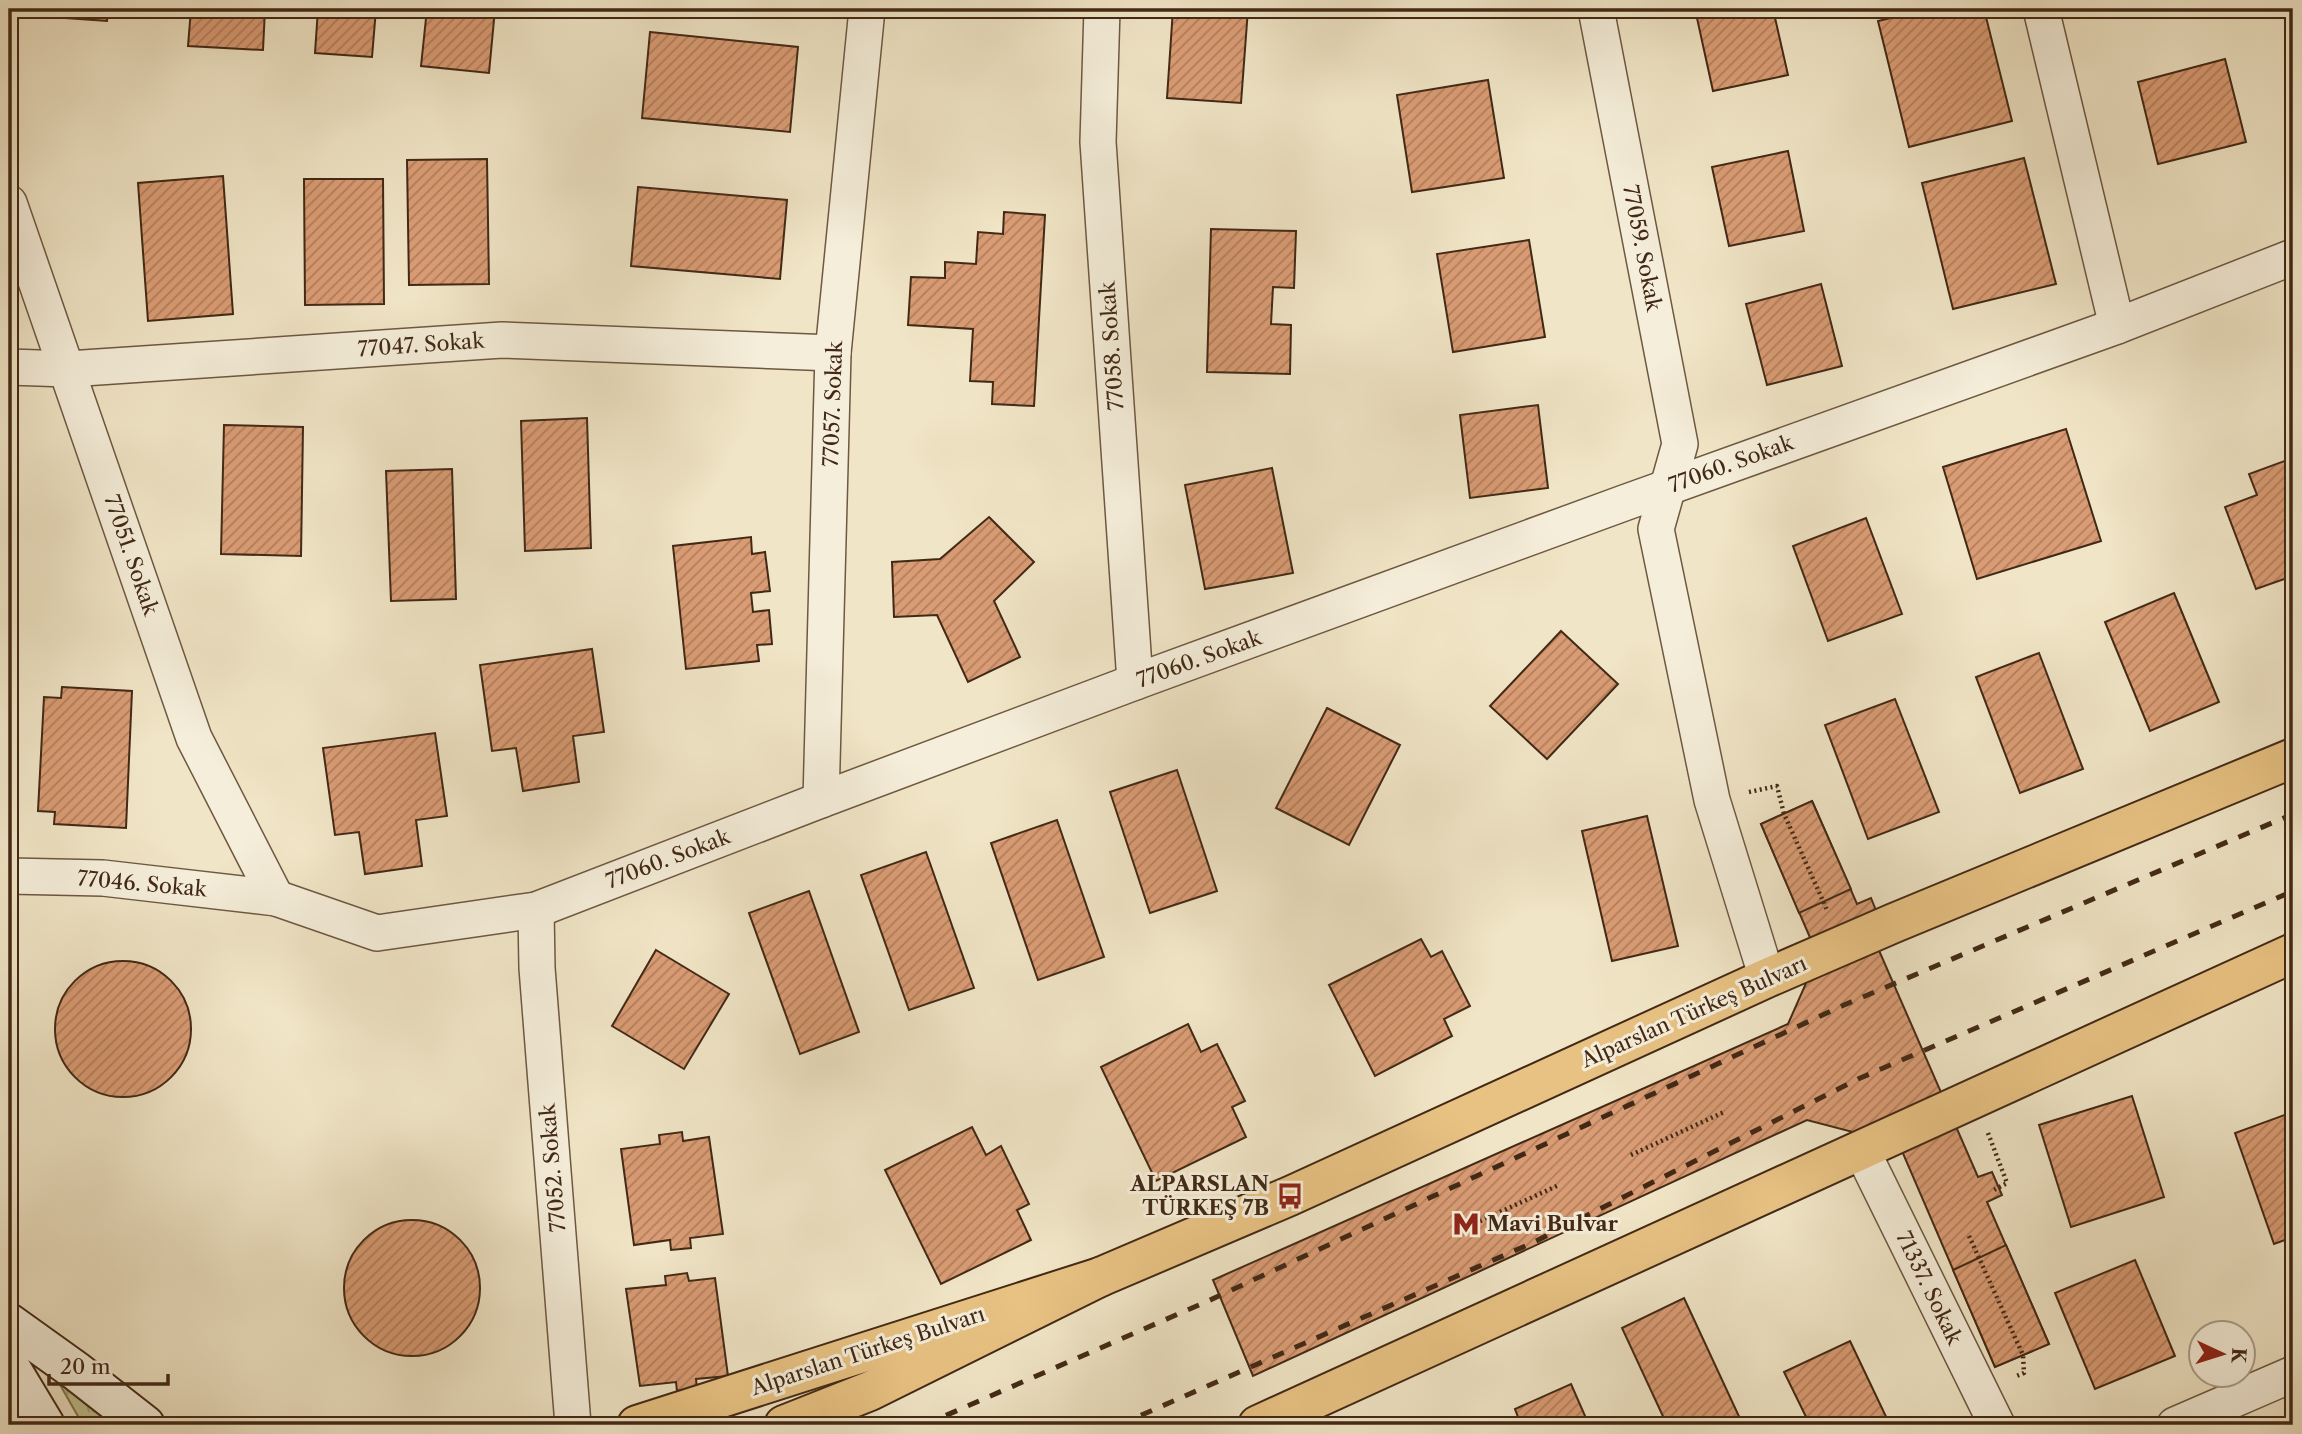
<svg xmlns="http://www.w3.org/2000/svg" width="2302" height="1434" viewBox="0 0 2302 1434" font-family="'Libre Caslon Text',serif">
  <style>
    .grass { fill: url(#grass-tufts); stroke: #817654; stroke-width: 2 }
    .building { fill: url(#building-hatch); stroke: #422916; stroke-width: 2 }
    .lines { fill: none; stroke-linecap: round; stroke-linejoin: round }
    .minor-casing { stroke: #6e5842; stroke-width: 38 }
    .secondary-casing { stroke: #422916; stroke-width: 42 }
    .primary-casing { stroke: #422916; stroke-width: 42 }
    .trunk-casing { stroke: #422916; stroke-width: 42 }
    .path { stroke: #422916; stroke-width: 4.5; stroke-dasharray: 2 3.5; stroke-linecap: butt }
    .minor { stroke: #f5eeda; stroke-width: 35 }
    .secondary { stroke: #f5eeda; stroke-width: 38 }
    .primary { stroke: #e8c283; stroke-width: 38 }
    .trunk { stroke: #e8c283; stroke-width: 38 }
    .rail { stroke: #422916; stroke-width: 5; stroke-dasharray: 12 12; stroke-linecap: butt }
    .labels { text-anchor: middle; stroke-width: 6; stroke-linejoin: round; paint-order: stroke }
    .street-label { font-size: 21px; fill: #422916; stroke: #f5eeda }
    .poi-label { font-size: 21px; font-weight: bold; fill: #422916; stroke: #f5eeda; text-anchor: end }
  </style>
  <defs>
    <pattern id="grass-tufts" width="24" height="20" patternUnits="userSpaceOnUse" patternTransform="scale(1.75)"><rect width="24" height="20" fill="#c0c391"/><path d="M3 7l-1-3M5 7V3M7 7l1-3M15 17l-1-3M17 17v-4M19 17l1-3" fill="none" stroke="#9e9e75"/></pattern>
    <pattern id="building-hatch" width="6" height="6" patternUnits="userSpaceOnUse" patternTransform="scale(1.75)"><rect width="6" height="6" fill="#da9c74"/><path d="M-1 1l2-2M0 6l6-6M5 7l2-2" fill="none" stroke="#b27f5e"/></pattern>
  </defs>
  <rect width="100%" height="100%" fill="#f0e5c6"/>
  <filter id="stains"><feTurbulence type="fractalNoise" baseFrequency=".00286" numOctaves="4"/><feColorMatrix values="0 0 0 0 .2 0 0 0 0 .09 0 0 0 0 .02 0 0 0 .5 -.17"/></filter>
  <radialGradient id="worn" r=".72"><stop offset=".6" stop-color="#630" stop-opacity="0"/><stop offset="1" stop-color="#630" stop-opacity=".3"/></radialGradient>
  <path class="grass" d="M59 1383 112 1425H83Z"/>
  <g class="building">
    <path d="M66 9H108L107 21 66 18Z"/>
    <path d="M191 9H265L263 50 188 46Z"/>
    <path d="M318 9H376L372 57 315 53Z"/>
    <path d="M427 9H495L489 73 421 66Z"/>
    <path d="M939 9H1025V18L938 16Z"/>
    <path d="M1173 9H1248L1241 103 1167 98Z"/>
    <path d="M1695 9H1773L1788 75 1713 91Z"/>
    <path d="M1929 9H1984L2012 121 1909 147 1878 21Z"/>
    <path d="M650 32 798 47 790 132 642 118Z"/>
    <path d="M2225 59 2246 142 2158 164 2138 82Z"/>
    <path d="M1488 80 1504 178 1412 192 1397 95Z"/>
    <path d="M1788 151 1804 231 1729 246 1712 167Z"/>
    <path d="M2024 158 2056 284 1953 309 1922 183Z"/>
    <path d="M487 159 489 284 409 285 407 160Z"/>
    <path d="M223 176 233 314 148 321 138 183Z"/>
    <path d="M304 179H383L384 304 305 305Z"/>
    <path d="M638 187 787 200 780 279 631 266Z"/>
    <path d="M1004 212 1045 215 1034 406 992 404 993 382 970 381 973 329 908 325 911 277 945 278V262L976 264 978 232 1003 234Z"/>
    <path d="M1211 229 1296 231 1294 288 1273 287 1271 324 1291 325 1290 374 1207 372Z"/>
    <path d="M1529 240 1545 337 1453 352 1437 254Z"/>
    <path d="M1821 284 1842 366 1767 385 1746 304Z"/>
    <path d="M1538 405 1548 488 1470 498 1460 415Z"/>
    <path d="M587 418 591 548 525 551 521 421Z"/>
    <path d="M224 425 303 427 301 556 221 554Z"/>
    <path d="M9 428H17L13 520H9Z"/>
    <path d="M2066 429 2101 541 1977 579 1943 467Z"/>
    <path d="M2290 459 2293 461V593L2287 578 2256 589 2225 507 2257 495 2249 474Z"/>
    <path d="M1272 468 1293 573 1205 589 1185 485Z"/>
    <path d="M452 469 456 599 391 601 386 471Z"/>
    <path d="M989 517 1034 562 994 601 1020 657 968 682 937 615 894 617 892 562 940 559Z"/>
    <path d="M1866 518 1902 614 1828 641 1793 546Z"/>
    <path d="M751 537 752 554 765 552 770 591 751 593 753 612 769 610 772 644 757 645 759 661 686 669 673 546Z"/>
    <path d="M2174 593 2219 702 2150 731 2105 622Z"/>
    <path d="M1561 631 1618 684 1547 759 1490 706Z"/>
    <path d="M592 649 604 732 573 736 579 782 523 791 516 748 492 751 480 665Z"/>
    <path d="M2039 653 2083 769 2020 793 1976 677Z"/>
    <path d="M62 687 132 691 126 828 54 824 55 812 38 811 44 697 61 698Z"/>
    <path d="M1895 699 1939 812 1868 839 1825 725Z"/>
    <path d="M1327 708 1400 745 1349 845 1276 808Z"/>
    <path d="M435 733 447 816 416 820 422 866 365 874 359 832 335 835 323 748Z"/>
    <path d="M1177 770 1217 891 1150 913 1110 792Z"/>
    <path d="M1812 801 1857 904 1871 898 1879 918 1867 923 1978 1177 1992 1172 2002 1195 1987 1202 2049 1344 1995 1367 1899 1144 1807 1120 1253 1376 1213 1280 1788 1024 1818 956 1761 824Z"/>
    <path d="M1812 801 1851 889 1799 913 1761 824Z"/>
    <path d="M1647 816 1678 946 1612 961 1582 831Z"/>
    <path d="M1057 820 1104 957 1038 980 991 843Z"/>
    <path d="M926 852 974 988 909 1010 861 875Z"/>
    <path d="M809 891 859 1032 800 1054 749 913Z"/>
    <path d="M1421 939 1431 957 1442 951 1470 1006 1444 1019 1452 1036 1375 1076 1329 985Z"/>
    <path d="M656 950 729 994 684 1069 612 1026Z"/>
    <circle cx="123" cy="1029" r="68"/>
    <path d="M1188 1024 1201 1052 1217 1044 1245 1101 1232 1107 1246 1137 1156 1181 1101 1067Z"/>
    <path d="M2132 1096 2164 1197 2071 1227 2039 1125Z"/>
    <path d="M2293 1112V1237L2274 1244 2235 1133Z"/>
    <path d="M972 1127 986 1155 1001 1146 1029 1204 1017 1210 1031 1240 941 1284 885 1170Z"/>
    <path d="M682 1132 683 1141 709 1137 723 1234 690 1238 691 1248 671 1250 670 1240 634 1245 621 1149 660 1144 659 1135Z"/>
    <circle cx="412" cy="1288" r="68"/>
    <path d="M2006 1245 2049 1344 1995 1367 1953 1270Z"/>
    <path d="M2135 1260 2175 1356 2095 1389 2055 1293Z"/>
    <path d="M687 1273 689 1281 715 1278 728 1376 696 1379 697 1388 677 1391 676 1382 640 1386 626 1289 666 1285 665 1276Z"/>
    <path d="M1684 1298 1743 1425H1667L1622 1328Z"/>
    <path d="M1850 1341 1890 1425H1810L1784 1372Z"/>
    <path d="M1571 1384 1589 1425H1521L1515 1409Z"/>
  </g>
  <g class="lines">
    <g class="minor-casing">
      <g id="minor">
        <path d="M1102 9 1098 142 1135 682"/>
        <path d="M1596 9 1680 444 1656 529 1712 800 1767 978"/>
        <path d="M2041 9 2117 326"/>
        <path d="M9 203 194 738 276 898"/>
        <path d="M9 367 68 369 502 340 833 353"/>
        <path d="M821 800 833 353 867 9"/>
        <path d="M9 876 103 878 276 898 377 933 536 910 821 800 1135 682 1624 503 2117 326 2293 257"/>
        <path d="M536 910 537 968 544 1057 573 1425"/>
        <path d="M1862 1151 1997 1425"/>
        <path d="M2175 1425 2293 1374"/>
      </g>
    </g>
    <g class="secondary-casing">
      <g id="secondary">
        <path d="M9 1323 76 1371 145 1425"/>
        <path d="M9 1365 45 1425"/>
      </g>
    </g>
    <g class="primary-casing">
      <g id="primary">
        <path d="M637 1425 1100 1277 1290 1196 1767 978 1894 923 2293 758"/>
        <path d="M1258 1425 2293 953"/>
      </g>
    </g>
    <g class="trunk-casing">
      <path id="trunk" d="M784 1425 870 1391 1100 1277"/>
    </g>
    <g class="path">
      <path d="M1749 792 1777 786 1784 814 1827 910"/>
      <path d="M1988 1133 2007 1183 1994 1190"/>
      <path d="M1631 1155 1724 1112"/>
      <path d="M1465 1228 1559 1185"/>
      <path d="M1969 1236 2023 1355 2024 1373 2014 1377"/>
    </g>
    <use href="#minor" class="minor"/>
    <use href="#secondary" class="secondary"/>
    <use href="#primary" class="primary"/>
    <use href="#trunk" class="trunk"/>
    <g class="rail">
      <path d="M924 1425 1208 1301 1844 1005 2293 814"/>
      <path d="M1119 1425 1532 1243 1858 1079 2293 891"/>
    </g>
  </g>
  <defs>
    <g id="bus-bare" transform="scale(2.1)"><path d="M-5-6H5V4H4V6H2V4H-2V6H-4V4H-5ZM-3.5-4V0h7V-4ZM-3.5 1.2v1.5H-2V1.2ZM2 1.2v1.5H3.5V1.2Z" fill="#8f2418" stroke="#f5eeda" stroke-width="2.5" paint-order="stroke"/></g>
    <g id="metro-bare" transform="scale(2.1)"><path d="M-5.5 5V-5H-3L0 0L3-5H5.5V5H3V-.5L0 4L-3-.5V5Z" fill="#8f2418" stroke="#f5eeda" stroke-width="2.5" paint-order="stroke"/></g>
  </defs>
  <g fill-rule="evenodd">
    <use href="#bus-bare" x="1290" y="1196"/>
    <use href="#metro-bare" x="1466" y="1224"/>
  </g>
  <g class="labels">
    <g class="street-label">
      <text transform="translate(1642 248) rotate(79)" y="7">77059. Sokak</text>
      <text transform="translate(421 345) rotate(-4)" y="7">77047. Sokak</text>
      <text transform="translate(1112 346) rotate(-94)" y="7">77058. Sokak</text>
      <text transform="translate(833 404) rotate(-88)" y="7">77057. Sokak</text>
      <text transform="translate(1731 464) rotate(-20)" y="7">77060. Sokak</text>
      <text transform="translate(131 555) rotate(71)" y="7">77051. Sokak</text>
      <text transform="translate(1199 659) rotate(-20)" y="7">77060. Sokak</text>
      <text transform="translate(668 859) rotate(-21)" y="7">77060. Sokak</text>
      <text transform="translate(142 884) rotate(5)" y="7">77046. Sokak</text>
      <text transform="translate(1694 1012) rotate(-24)" y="7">Alparslan Türkeş Bulvarı</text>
      <text transform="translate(553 1168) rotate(-95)" y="7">77052. Sokak</text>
      <text transform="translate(1929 1288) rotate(64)" y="7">71337. Sokak</text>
      <text transform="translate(868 1351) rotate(-18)" y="7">Alparslan Türkeş Bulvarı</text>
    </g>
    <g class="poi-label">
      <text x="1269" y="1191">ALPARSLAN<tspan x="1269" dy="24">TÜRKEŞ 7B</tspan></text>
      <text x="1487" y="1231" text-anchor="start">Mavi Bulvar</text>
    </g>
  </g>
  <rect width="2302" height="1434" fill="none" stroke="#f0e5c6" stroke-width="35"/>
  <rect x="10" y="10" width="2281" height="1413" fill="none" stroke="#422916" stroke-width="3.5"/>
  <rect x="18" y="18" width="2267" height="1399" fill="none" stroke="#422916" stroke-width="2"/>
  <g transform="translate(2222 1354) rotate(94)"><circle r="33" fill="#f5eeda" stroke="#ad9f8c" stroke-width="2"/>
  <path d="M0-5L12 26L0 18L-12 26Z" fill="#8f2418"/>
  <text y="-10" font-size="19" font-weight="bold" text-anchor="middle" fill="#422916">K</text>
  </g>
  <path d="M49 1374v10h119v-10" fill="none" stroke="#422916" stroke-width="3.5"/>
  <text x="60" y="1374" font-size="21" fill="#422916" stroke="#f5eeda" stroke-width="5" paint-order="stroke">20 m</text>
  <rect width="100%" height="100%" filter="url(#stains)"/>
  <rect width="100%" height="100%" fill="url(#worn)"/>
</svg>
